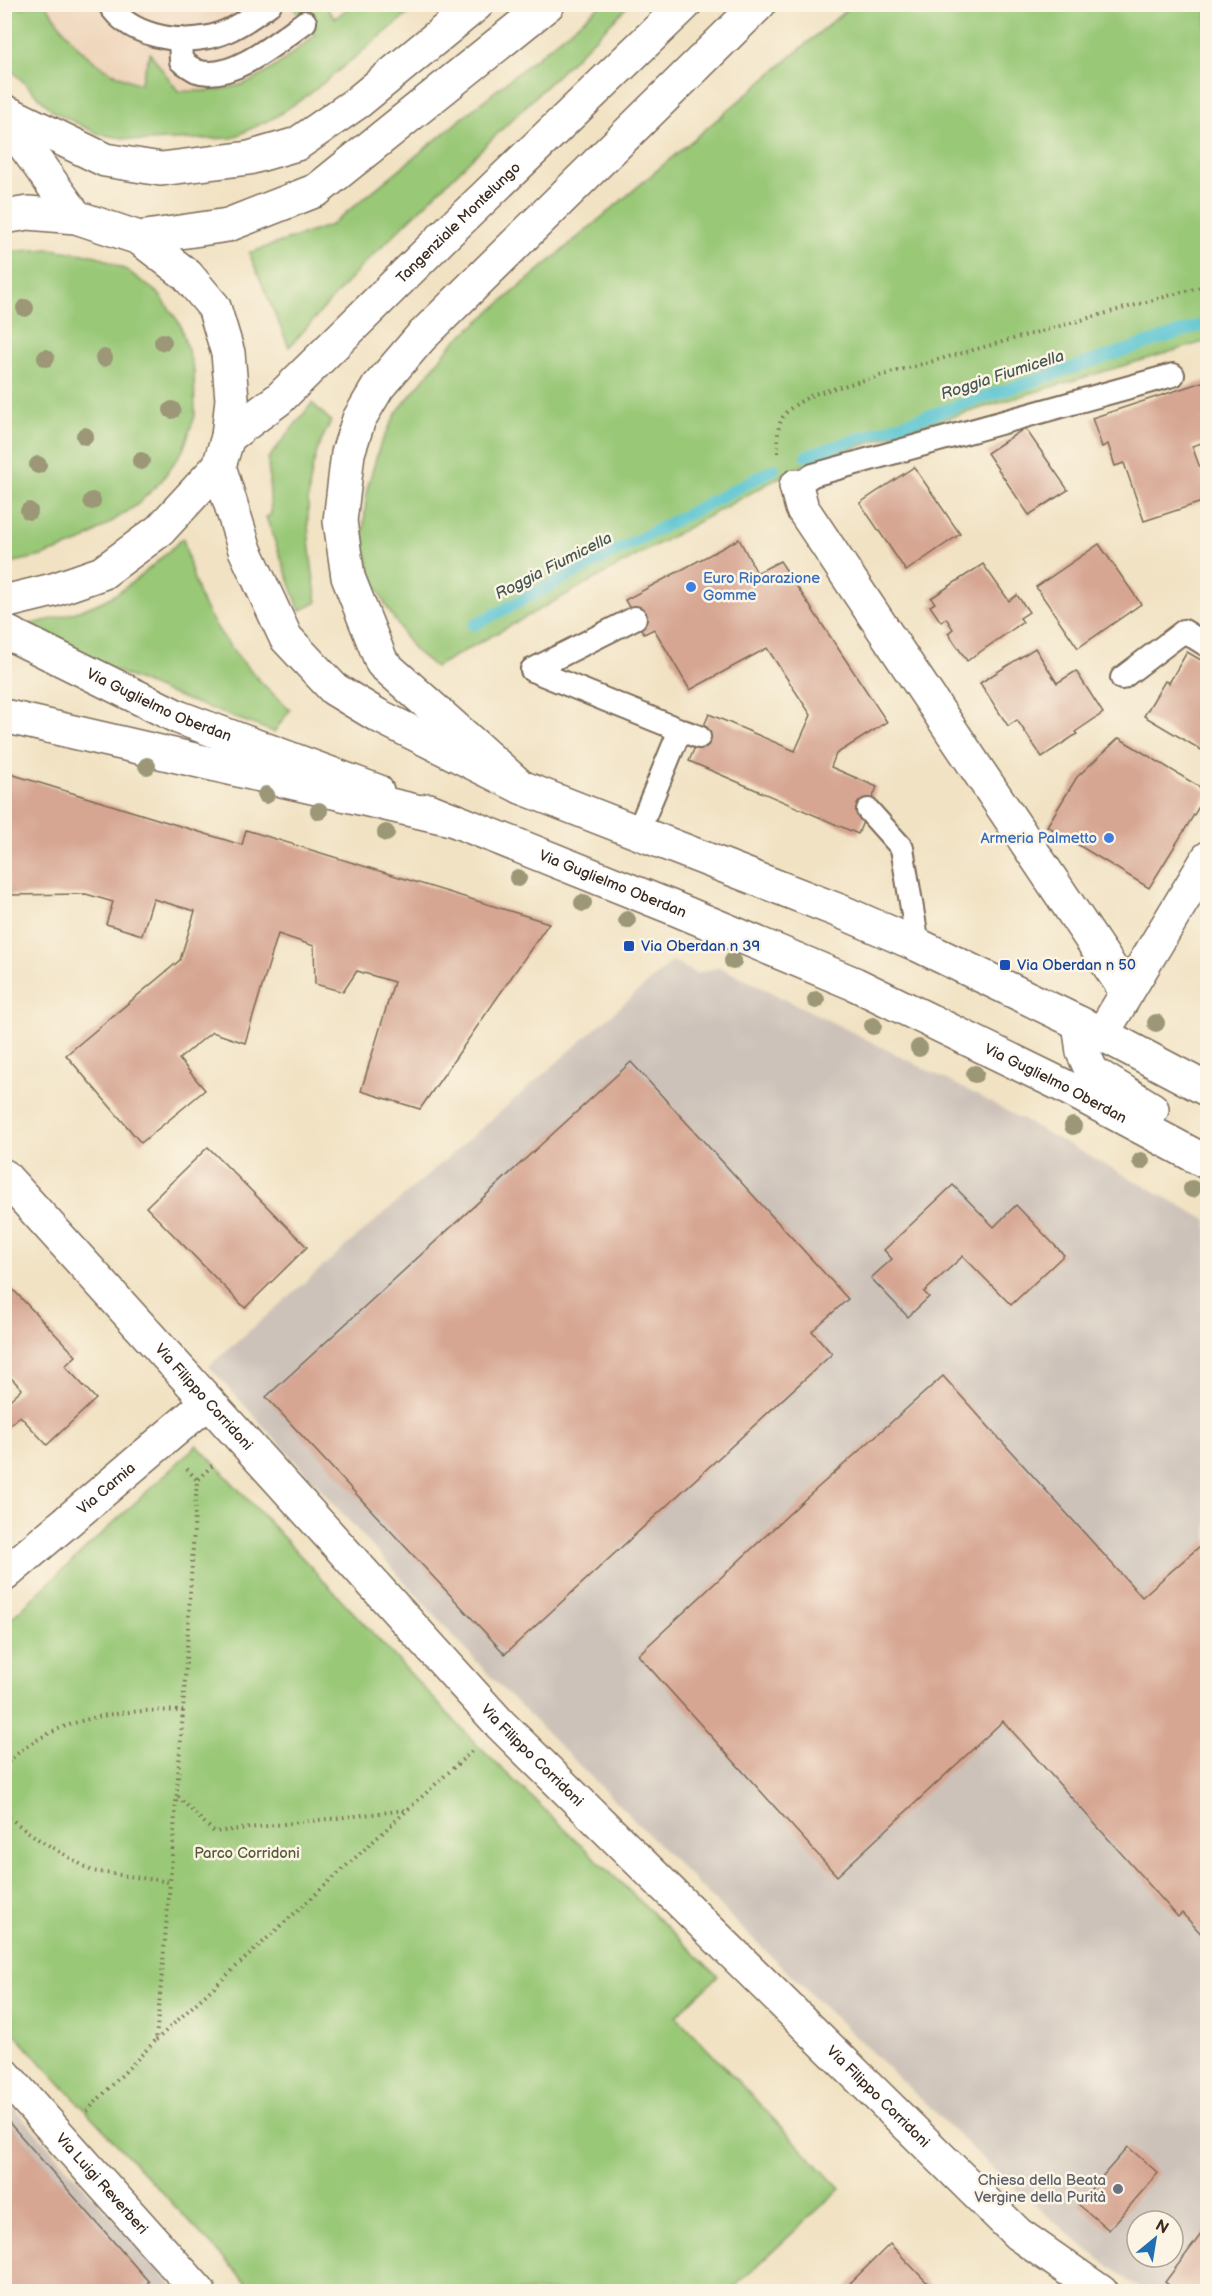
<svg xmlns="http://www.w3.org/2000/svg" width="1212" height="2296" viewBox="0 0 1212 2296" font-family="'Balsamiq Sans',sans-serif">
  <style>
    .built { fill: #efd6bb }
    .industrial { fill: #cdc2b9; fill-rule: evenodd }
    .green { fill: #99c877; stroke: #6a794a; stroke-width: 1.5 }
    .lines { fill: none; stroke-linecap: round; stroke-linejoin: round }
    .stream { stroke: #58c4d1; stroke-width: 12 }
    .building { fill: #d6a692 }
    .lane-casing { stroke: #7b6a58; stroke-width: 26 }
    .street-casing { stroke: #7b6a58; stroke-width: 36 }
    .secondary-casing { stroke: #7b6a58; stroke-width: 36 }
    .primary-casing { stroke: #7b6a58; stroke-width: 36 }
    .highway-casing { stroke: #7b6a58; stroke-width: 36 }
    .path { stroke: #7b6a58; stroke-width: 4; stroke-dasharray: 1.5 4.5; stroke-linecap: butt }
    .lane { stroke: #fff; stroke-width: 22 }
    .street { stroke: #fff; stroke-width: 33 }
    .secondary { stroke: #fff; stroke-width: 33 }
    .primary { stroke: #fff; stroke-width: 33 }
    .highway { stroke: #fff; stroke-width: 33 }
    .tree { fill: #9c9777 }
    .shop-dot { fill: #3f7fe0; stroke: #fcf5e5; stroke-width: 2 }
    .transit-dot { fill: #1a4fb4; stroke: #fcf5e5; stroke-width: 2 }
    .worship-dot { fill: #6b7280; stroke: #fcf5e5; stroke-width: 2 }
    .labels { text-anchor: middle; stroke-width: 5; stroke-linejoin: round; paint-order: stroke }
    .street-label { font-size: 15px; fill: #3b2a1e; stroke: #fcf5e5 }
    .shop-label { font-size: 15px; fill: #366cbe; stroke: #fcf5e5; text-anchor: start }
    .transit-label { font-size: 15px; fill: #164399; stroke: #fcf5e5; text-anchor: start }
    .park-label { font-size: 15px; fill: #575939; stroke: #fcf5e5 }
    .worship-label { font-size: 15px; fill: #5b616d; stroke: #fcf5e5; text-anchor: end }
    .water-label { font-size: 16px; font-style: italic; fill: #445854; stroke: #fcf5e5 }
  </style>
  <rect width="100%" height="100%" fill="#fcf5e5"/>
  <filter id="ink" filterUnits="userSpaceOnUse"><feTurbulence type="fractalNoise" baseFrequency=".0167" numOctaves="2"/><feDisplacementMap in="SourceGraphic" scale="12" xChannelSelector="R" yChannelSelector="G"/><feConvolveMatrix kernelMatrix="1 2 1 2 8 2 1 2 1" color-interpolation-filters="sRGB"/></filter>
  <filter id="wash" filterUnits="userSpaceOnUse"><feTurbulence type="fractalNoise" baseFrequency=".008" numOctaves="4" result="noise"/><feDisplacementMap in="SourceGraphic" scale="24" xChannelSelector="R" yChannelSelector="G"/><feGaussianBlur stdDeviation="1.35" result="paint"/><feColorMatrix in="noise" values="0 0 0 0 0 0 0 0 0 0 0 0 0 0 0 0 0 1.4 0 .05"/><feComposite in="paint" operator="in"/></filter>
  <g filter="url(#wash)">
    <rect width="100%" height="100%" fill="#f1e2c3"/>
    <path class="built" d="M46 5H301L295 9 316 35 292 55 250 81 206 92 178 91 150 53 140 84 110 73 97 65 60 26Z"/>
    <g class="industrial">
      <path d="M673 961 696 974 719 967 834 1023 975 1094 1207 1220V2291H1143L1090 2252 1001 2176 743 1929 488 1674 209 1366ZM1137 2221H1173V2257H1137Z"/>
      <path d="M5 2098 177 2291H5Z"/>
    </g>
    <g class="green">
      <path d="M4 5H18L21 9 29 5H46C74 46 91 68 140 84L150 53 178 91C202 92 229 91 251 81 274 70 296 51 315 35L295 9 301 5H324L335 18 352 5H419L311 93 275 117 232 138 141 141 98 134 53 111 5 64Z"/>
      <path d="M601 5H629L361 267 289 347 249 253 331 225Z"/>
      <path d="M852 5H1207V341L911 429 798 467 435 667 413 649 386 606 371 575 363 536 367 489 380 445 397 412 452 344Z"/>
      <path d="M51 249 97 256 128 271 159 294 180 324 194 371 195 416 183 450 162 480 137 505 81 542 42 556 5 564V252Z"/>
      <path d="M312 403 331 421C326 432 319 443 316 455 301 502 310 555 317 602L300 611 266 517 271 515 268 459Z"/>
      <path d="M183 538C189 559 193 583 203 604 226 647 254 677 290 710L274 732 166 692 15 628C49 620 86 612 116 594 141 578 162 557 183 538Z"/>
      <path d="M197 1445 478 1746 718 1976 676 2016 840 2189 730 2291H254L5 2024V1624Z"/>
    </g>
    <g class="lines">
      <g class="stream">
        <path d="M806 456 1208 323"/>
        <path d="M474 625 774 469"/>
      </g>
    </g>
    <g id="blocks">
      <g class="building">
        <path d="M1208 380V441L1192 446 1208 490V500L1144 521 1124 463 1115 466 1108 444 1102 447 1092 418Z"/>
        <path d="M1025 428 1068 490 1029 515 987 453Z"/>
        <path d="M914 467 960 534 906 571 860 503Z"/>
        <path d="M739 539 757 573 780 561 887 722 836 754 831 767 877 787 858 834 689 761 709 714 795 751 811 715 767 648 690 690 654 629 644 634 625 600Z"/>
        <path d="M1099 544 1141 604 1078 648 1036 587Z"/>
        <path d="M983 564 1009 601 1017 595 1029 612 1020 618 1023 622 967 661 948 633 953 629 946 618 941 622 930 606 935 603 931 598Z"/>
        <path d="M1035 648 1057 683 1076 671 1103 713 1075 732 1077 734 1042 757 1017 720 1008 726 980 683Z"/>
        <path d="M1187 652 1208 664V754L1144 716 1165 681 1169 683Z"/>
        <path d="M1119 738 1208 792 1149 888 1047 826 1077 777Z"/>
        <path d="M4 772 242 845 246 830 549 923 420 1109 361 1091 394 982 357 971 343 992 315 984 314 946 278 934 245 1043 212 1032 179 1059 205 1090 141 1143 66 1055 180 960 195 911 153 899 142 935 106 924 113 902 86 894 9 895 8 867 4 866Z"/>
        <path d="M631 1062 848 1299 812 1331 832 1354 505 1654 266 1397Z"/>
        <path d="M208 1147 307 1247 245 1308 146 1207Z"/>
        <path d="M953 1185 994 1227 1016 1205 1064 1255 1011 1305 963 1256 924 1292 929 1297 908 1317 871 1278 892 1259 884 1250Z"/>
        <path d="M4 1280 76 1356 65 1366 96 1399 47 1445 20 1416 4 1430V1405L22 1389 4 1371Z"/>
        <path d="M943 1376 1142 1597 1208 1539V1941L1182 1913 1178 1917 1003 1721 837 1876 638 1655 804 1500Z"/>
        <path d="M5 2118 149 2282 138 2292H5Z"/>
        <path d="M1128 2147 1158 2173 1109 2230 1078 2204Z"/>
        <path d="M1208 2225V2292H1178L1165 2282Z"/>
        <path d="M890 2244 936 2292H841Z"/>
      </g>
    </g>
  </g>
  <g filter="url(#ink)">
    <use href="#blocks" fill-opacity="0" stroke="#7b6a58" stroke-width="1.5"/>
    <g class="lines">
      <g class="lane-casing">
        <g id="lane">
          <path d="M109 4C128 35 175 44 209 37 230 33 252 17 270 4"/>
          <path d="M180 39 181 61C186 64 192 69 197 71 230 83 280 40 305 22"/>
          <path d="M796 486 813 475 1173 375"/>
          <path d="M532 670 680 730"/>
          <path d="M532 670 635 618"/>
          <path d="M1122 678 1184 631 1208 646"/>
          <path d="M868 810 902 848 918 945"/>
          <path d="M638 832 680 730 699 737"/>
        </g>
      </g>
      <g class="street-casing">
        <g id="street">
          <path d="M796 486 802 508 1126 991"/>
          <path d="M1102 1034 1208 858"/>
          <path id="s1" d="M4 1176 500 1724 1018 2234 1101 2292"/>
          <path id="s2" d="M4 1575 208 1402"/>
          <path id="s3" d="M4 2074 199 2292"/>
        </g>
      </g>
      <g class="secondary-casing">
        <g id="secondary">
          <path d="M4 117 76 217"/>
          <path d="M219 466 245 550 286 638 334 689 377 715 521 787 842 912 918 945 1102 1034 1208 1090"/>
          <path id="s4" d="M4 631 178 717 377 791"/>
          <path id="s5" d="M429 810 671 907 855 984 1060 1084 1208 1163"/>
          <path d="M1079 1023 1083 1052 1092 1072 1152 1109"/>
        </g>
      </g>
      <g class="primary-casing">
        <g id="primary">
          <path d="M4 217 28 213 76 217 139 238 187 275 214 307 228 353 232 399 228 437 219 466 160 530 102 573 53 590 4 602"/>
          <path d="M4 716 455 820"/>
        </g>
      </g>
      <g class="highway-casing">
        <g id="highway">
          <path d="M4 111 105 160 161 169 249 158 297 144 358 102 477 4"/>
          <path d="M139 238 228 225 317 190 548 4"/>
          <path id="s6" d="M228 437 279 399 443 237 685 4"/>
          <path d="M521 787 382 663 348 577 340 521 348 453 359 419 378 387 420 338 759 4"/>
        </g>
      </g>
      <g class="path">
        <path d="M778 453C776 415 783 411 814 394L1208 285"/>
        <path d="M187 1469 197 1480"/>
        <path d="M4 1766C50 1718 120 1708 183 1711"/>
        <path d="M178 1797 214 1832 407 1810"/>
        <path d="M4 1814 38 1839 92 1871 170 1882 183 1711 197 1480 215 1463"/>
        <path d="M156 2040 474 1749"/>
        <path d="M87 2111 156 2040 170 1882"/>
      </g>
      <use href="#lane" class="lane"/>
      <use href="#street" class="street"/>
      <use href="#secondary" class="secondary"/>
      <use href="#primary" class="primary"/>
      <use href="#highway" class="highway"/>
    </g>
    <g class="tree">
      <circle cx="25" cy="308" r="9"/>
      <circle cx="163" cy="342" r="9"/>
      <circle cx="46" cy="358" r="9"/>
      <circle cx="104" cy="358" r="9"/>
      <circle cx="172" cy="410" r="9"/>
      <circle cx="85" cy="436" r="9"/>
      <circle cx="141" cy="461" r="9"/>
      <circle cx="38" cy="465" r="9"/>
      <circle cx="92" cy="501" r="9"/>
      <circle cx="29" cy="511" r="9"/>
      <circle cx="147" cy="766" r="9"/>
      <circle cx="266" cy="795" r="9"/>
      <circle cx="319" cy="811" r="9"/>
      <circle cx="386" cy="833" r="9"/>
      <circle cx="518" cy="878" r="9"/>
      <circle cx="583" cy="903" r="9"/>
      <circle cx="627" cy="920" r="9"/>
      <circle cx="733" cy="961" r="9"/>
      <circle cx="816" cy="1000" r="9"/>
      <circle cx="1156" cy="1023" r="9"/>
      <circle cx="873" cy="1026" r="9"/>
      <circle cx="919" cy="1048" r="9"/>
      <circle cx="975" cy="1074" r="9"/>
      <circle cx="1073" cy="1126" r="9"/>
      <circle cx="1141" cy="1161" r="9"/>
      <circle cx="1192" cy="1189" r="9"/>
    </g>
  </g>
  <g class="shop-dot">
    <circle cx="691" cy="587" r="6"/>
    <circle cx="1109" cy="838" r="6"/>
  </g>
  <g class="transit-dot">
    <rect x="623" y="940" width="12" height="12" rx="3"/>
    <rect x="999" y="959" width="12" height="12" rx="3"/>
  </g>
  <circle class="worship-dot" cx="1118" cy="2189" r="6"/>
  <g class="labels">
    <g class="street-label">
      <text dy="5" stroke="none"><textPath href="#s6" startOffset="315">Tangenziale Montelungo</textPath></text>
      <text dy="5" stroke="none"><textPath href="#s4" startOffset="172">Via Guglielmo Oberdan</textPath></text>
      <text dy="5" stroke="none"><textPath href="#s5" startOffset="198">Via Guglielmo Oberdan</textPath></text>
      <text dy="5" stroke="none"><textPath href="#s5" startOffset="684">Via Guglielmo Oberdan</textPath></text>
      <text dy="5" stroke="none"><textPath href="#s1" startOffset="298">Via Filippo Corridoni</textPath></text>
      <text dy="5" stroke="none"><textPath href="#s2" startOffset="134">Via Carnia</textPath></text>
      <text dy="5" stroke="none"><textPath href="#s1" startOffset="784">Via Filippo Corridoni</textPath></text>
      <text dy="5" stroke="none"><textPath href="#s1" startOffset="1270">Via Filippo Corridoni</textPath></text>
      <text dy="5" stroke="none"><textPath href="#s3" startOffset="147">Via Luigi Reverberi</textPath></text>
    </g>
    <g class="shop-label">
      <text x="703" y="583">Euro Riparazione<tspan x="703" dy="17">Gomme</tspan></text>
      <text x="1097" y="843" text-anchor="end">Armeria Palmetto</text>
    </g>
    <g class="transit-label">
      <text x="641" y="951">Via Oberdan n 39</text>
      <text x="1017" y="970">Via Oberdan n 50</text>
    </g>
    <g class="park-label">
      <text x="247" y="1858">Parco Corridoni</text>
    </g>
    <g class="worship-label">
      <text x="1106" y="2185">Chiesa della Beata<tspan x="1106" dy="17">Vergine della Purità</tspan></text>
    </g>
    <g class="water-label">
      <text transform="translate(1002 374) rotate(-18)" y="6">Roggia Fiumicella</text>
      <text transform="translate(553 565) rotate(-27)" y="6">Roggia Fiumicella</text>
    </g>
  </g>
  <rect width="1212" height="2296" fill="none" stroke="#fcf5e5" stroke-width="24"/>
  <g transform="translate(1155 2239) rotate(30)"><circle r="28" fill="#fcf5e5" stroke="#afa495" stroke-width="1.5"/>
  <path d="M0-4.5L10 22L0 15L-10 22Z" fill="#1f6fb2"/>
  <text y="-9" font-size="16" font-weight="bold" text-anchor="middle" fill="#3b2a1e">N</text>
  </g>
</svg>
